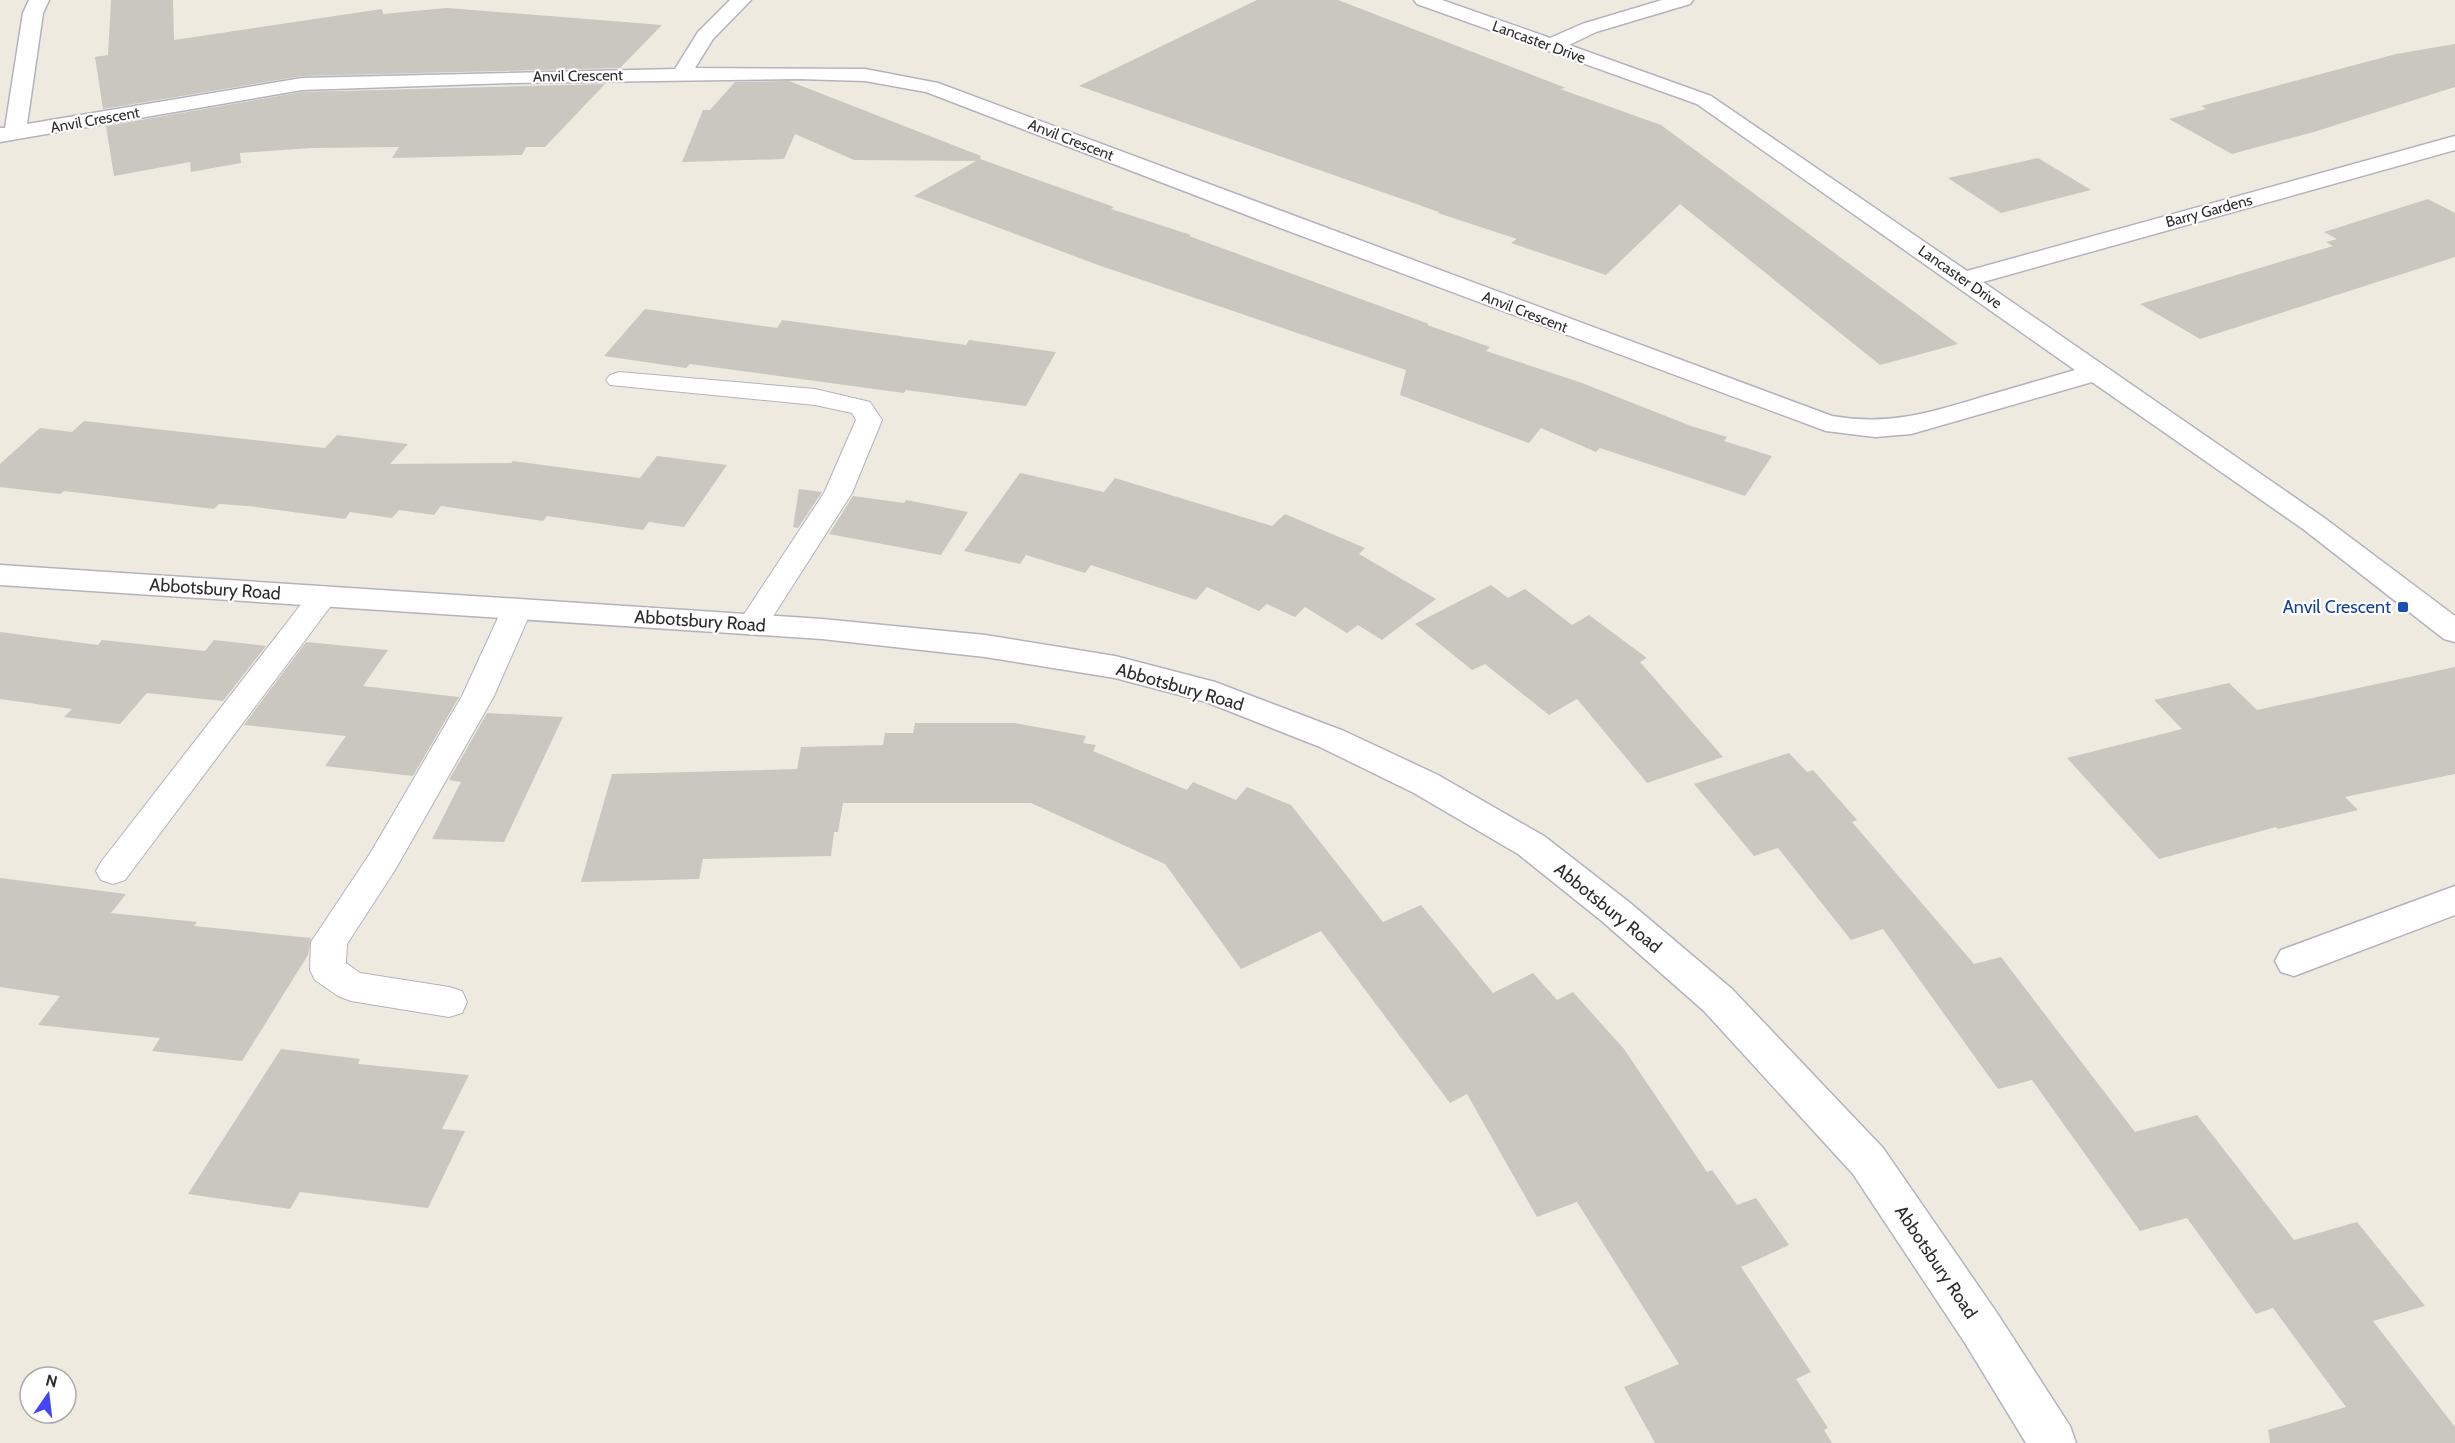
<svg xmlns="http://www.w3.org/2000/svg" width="2455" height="1443" viewBox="0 0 2455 1443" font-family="Cabin,sans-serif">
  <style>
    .building { fill: #c9c7bf }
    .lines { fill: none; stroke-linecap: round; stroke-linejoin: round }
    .lane-casing { stroke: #b3b3bf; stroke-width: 2 }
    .street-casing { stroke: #b3b3bf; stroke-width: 3 }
    .lane { fill: #fff; fill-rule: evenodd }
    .street { fill: #fff; fill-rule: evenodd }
    .transit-dot { fill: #1a4fb4; stroke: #fff; stroke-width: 2 }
    .labels { text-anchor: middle; stroke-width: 4.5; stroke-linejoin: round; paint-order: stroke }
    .far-street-label { font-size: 15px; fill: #2d2d2d; stroke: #fff }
    .street-label { font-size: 18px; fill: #2d2d2d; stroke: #fff }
    .transit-label { font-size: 18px; fill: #164399; stroke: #fff; text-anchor: end }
  </style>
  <rect width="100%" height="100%" fill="#eeeae0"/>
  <g class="building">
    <path d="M111 0H173L174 40 382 9 383 14 447 8 662 25 620 68 302 76 103 109 95 57 108 55Z"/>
    <path d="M1257 0H1338L1566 88 1560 89 1661 125 1958 344 1880 365 1680 204 1606 275 1511 243 1517 239 1438 213 1439 212 1079 86Z"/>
    <path d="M2455 44V87L2317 131 2232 154 2169 119 2206 109 2201 106 2396 54Z"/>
    <path d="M789 81 981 156 980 159 1114 207 1111 209 1191 235 1189 236 1429 324 1427 325 1490 347 1486 351 1582 383 1691 426 1727 437 1724 441 1772 456 1745 496 1600 448 1596 452 1541 428 1529 443 1400 395 1406 370 1098 265 914 196 976 161 854 160 795 134 784 159 682 162 703 110H710L735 82Z"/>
    <path d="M605 84 545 147H526L522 155 392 158 399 147 311 148 240 153 241 163 191 172 190 162 114 176 106 126 302 92Z"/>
    <path d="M2038 158 2091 190 2001 213 1948 178Z"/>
    <path d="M2428 199 2455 213V257L2200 339 2140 304 2333 246 2326 242 2337 239 2324 232Z"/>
    <path d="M645 309 777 328 782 320 966 345 969 340 1056 352 1026 406 906 390 904 393 690 364 686 368 604 356Z"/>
    <path d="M84 421 325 448 337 435 408 444 390 464 511 463 513 461 640 478 657 456 727 465 684 527 649 522 643 530 547 516 543 521 441 506 434 515 399 510 392 518 350 512 345 519 248 506 219 504 214 509 64 491 60 494 0 487V464L40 428 72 432Z"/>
    <path d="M1020 473 1104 492 1115 478 1272 526 1285 514 1365 548 1359 554 1436 599 1382 640 1358 625 1347 633 1305 607 1295 617 1267 604 1259 611 1207 587 1196 600 1091 565 1085 573 1026 555 1020 564 964 551Z"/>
    <path d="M799 489 822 492 798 528 793 527Z"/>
    <path d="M853 496 904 503 906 500 968 512 941 555 829 534Z"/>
    <path d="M1491 585 1508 598 1525 589 1572 625 1589 615 1647 658 1640 662 1723 757 1647 783 1577 699 1549 715 1485 664 1472 670 1415 624Z"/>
    <path d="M0 632 98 645 102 640 205 651 214 640 266 646 223 701 147 693 120 724 64 717 72 709 0 699Z"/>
    <path d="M306 642 388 650 363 686 459 697 413 776 325 766 346 736 244 725Z"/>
    <path d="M2455 667V774L2345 797 2358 810 2278 829 2276 827 2159 859 2067 758 2182 729 2154 700 2229 683 2257 710Z"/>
    <path d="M487 713 563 717 504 842 432 839 461 782 449 780Z"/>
    <path d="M915 723H1015L1086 736 1083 743 1096 745 1093 751 1187 790 1193 782 1236 800 1247 787 1291 805 1383 922 1421 905 1493 993 1533 973 1557 1000 1573 992 1624 1049 1707 1172 1712 1170 1737 1205 1756 1198 1789 1245 1741 1267 1811 1372 1796 1379 1828 1428 1824 1430 1832 1443H1655L1624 1387 1679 1364 1577 1202 1537 1217 1467 1094 1450 1103 1321 931 1241 969 1165 864 1031 803H843L838 832H834L831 856 703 859 699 879 581 882 612 774 797 769 801 747 883 745 885 733H913Z"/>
    <path d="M1789 753 1807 772 1813 770 1857 820 1852 822 1974 964 2001 957 2135 1132 2197 1115 2294 1240 2357 1222 2425 1306 2373 1321 2455 1427V1443H2270L2268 1430 2346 1407 2273 1308 2256 1314 2187 1218 2140 1231 2032 1080 1998 1089 1883 929 1851 940 1778 848 1754 856 1694 784Z"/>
    <path d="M0 878 126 894 111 913 197 922 194 926 311 938 308 955 242 1061 152 1051 160 1038 38 1025 60 996 0 987Z"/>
    <path d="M281 1049 360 1059 358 1064 469 1075 442 1129 465 1131 428 1208 300 1192 290 1209 188 1194Z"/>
  </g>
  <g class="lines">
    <g class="lane-casing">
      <g id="lane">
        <path d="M619 372 815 389 870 402 882 420 852 493 763 632 752 635 741 632 737 625 824 493 856 420 852 413 815 405 610 385 606 380 610 375Z"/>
        <path d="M323 586 333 589 338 596 333 603 125 880 113 884 101 880 96 871 101 862 313 589Z"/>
        <path d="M517 599 527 602 532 609 494 696 395 870 347 944 346 963 360 973 449 987 462 991 467 1002 462 1013 449 1017 351 1001 338 996 315 980 310 970 311 942 371 852 462 696 502 609 507 602Z"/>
      </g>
    </g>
    <g class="street-casing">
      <g id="street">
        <path d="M29 0H49L43 13 27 124 302 78 675 69 698 32 730 0H751L713 39 695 68 865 69 938 83 1832 416C1888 426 1929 413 1982 397 2013 388 2044 379 2075 370L1697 104 1417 4 1414 0H1442L1550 38 1582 24 1662 0H1693L1690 4 1596 32 1569 45 1711 96 1967 271 2455 136V150L1983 282 2323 517 2455 616V642L2444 639 2303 529 2092 382 1911 434 1875 437 1826 431 1283 229 926 92 865 81 799 79 511 83 302 90 0 142V128H5L23 13Z"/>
        <path d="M0 565 822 619 985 635 1115 656 1215 682 1344 731 1438 775 1544 836 1629 902 1732 989 1883 1148 1997 1313 2070 1426 2076 1443H2026L1965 1343 1853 1174 1704 1011 1603 922 1518 854 1414 793 1320 747 1206 702 1115 678 985 657 822 639 0 585Z"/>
        <path d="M2455 886V915L2294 976 2281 972 2275 961 2281 950Z"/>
      </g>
    </g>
    <use href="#lane" class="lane"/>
    <use href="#street" class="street"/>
  </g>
  <rect class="transit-dot" x="2397" y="601" width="12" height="12" rx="3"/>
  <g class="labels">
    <g class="far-street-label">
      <text transform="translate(1539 42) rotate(20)" y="5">Lancaster Drive</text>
      <text transform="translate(578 76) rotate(-1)" y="5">Anvil Crescent</text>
      <text transform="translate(95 120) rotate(-10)" y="5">Anvil Crescent</text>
      <text transform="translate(1071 140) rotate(21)" y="5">Anvil Crescent</text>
      <text transform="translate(2209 211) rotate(-15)" y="5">Barry Gardens</text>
      <text transform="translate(1960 277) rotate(35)" y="5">Lancaster Drive</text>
      <text transform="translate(1525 312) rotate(21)" y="5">Anvil Crescent</text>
    </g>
    <g class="street-label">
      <text transform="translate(215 589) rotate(4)" y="6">Abbotsbury Road</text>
      <text transform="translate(700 621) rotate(4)" y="6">Abbotsbury Road</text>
      <text transform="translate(1180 687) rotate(16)" y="6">Abbotsbury Road</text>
      <text transform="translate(1608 908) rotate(39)" y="6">Abbotsbury Road</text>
      <text transform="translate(1936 1262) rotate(56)" y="6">Abbotsbury Road</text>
    </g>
    <g class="transit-label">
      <text x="2391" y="613">Anvil Crescent</text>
    </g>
  </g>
  <g transform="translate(48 1395) rotate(14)"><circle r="28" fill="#ffffff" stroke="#ababab" stroke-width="1.5"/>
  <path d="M0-4.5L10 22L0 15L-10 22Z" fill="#4445f6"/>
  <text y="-9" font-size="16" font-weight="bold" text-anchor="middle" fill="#2d2d2d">N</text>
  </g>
</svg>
